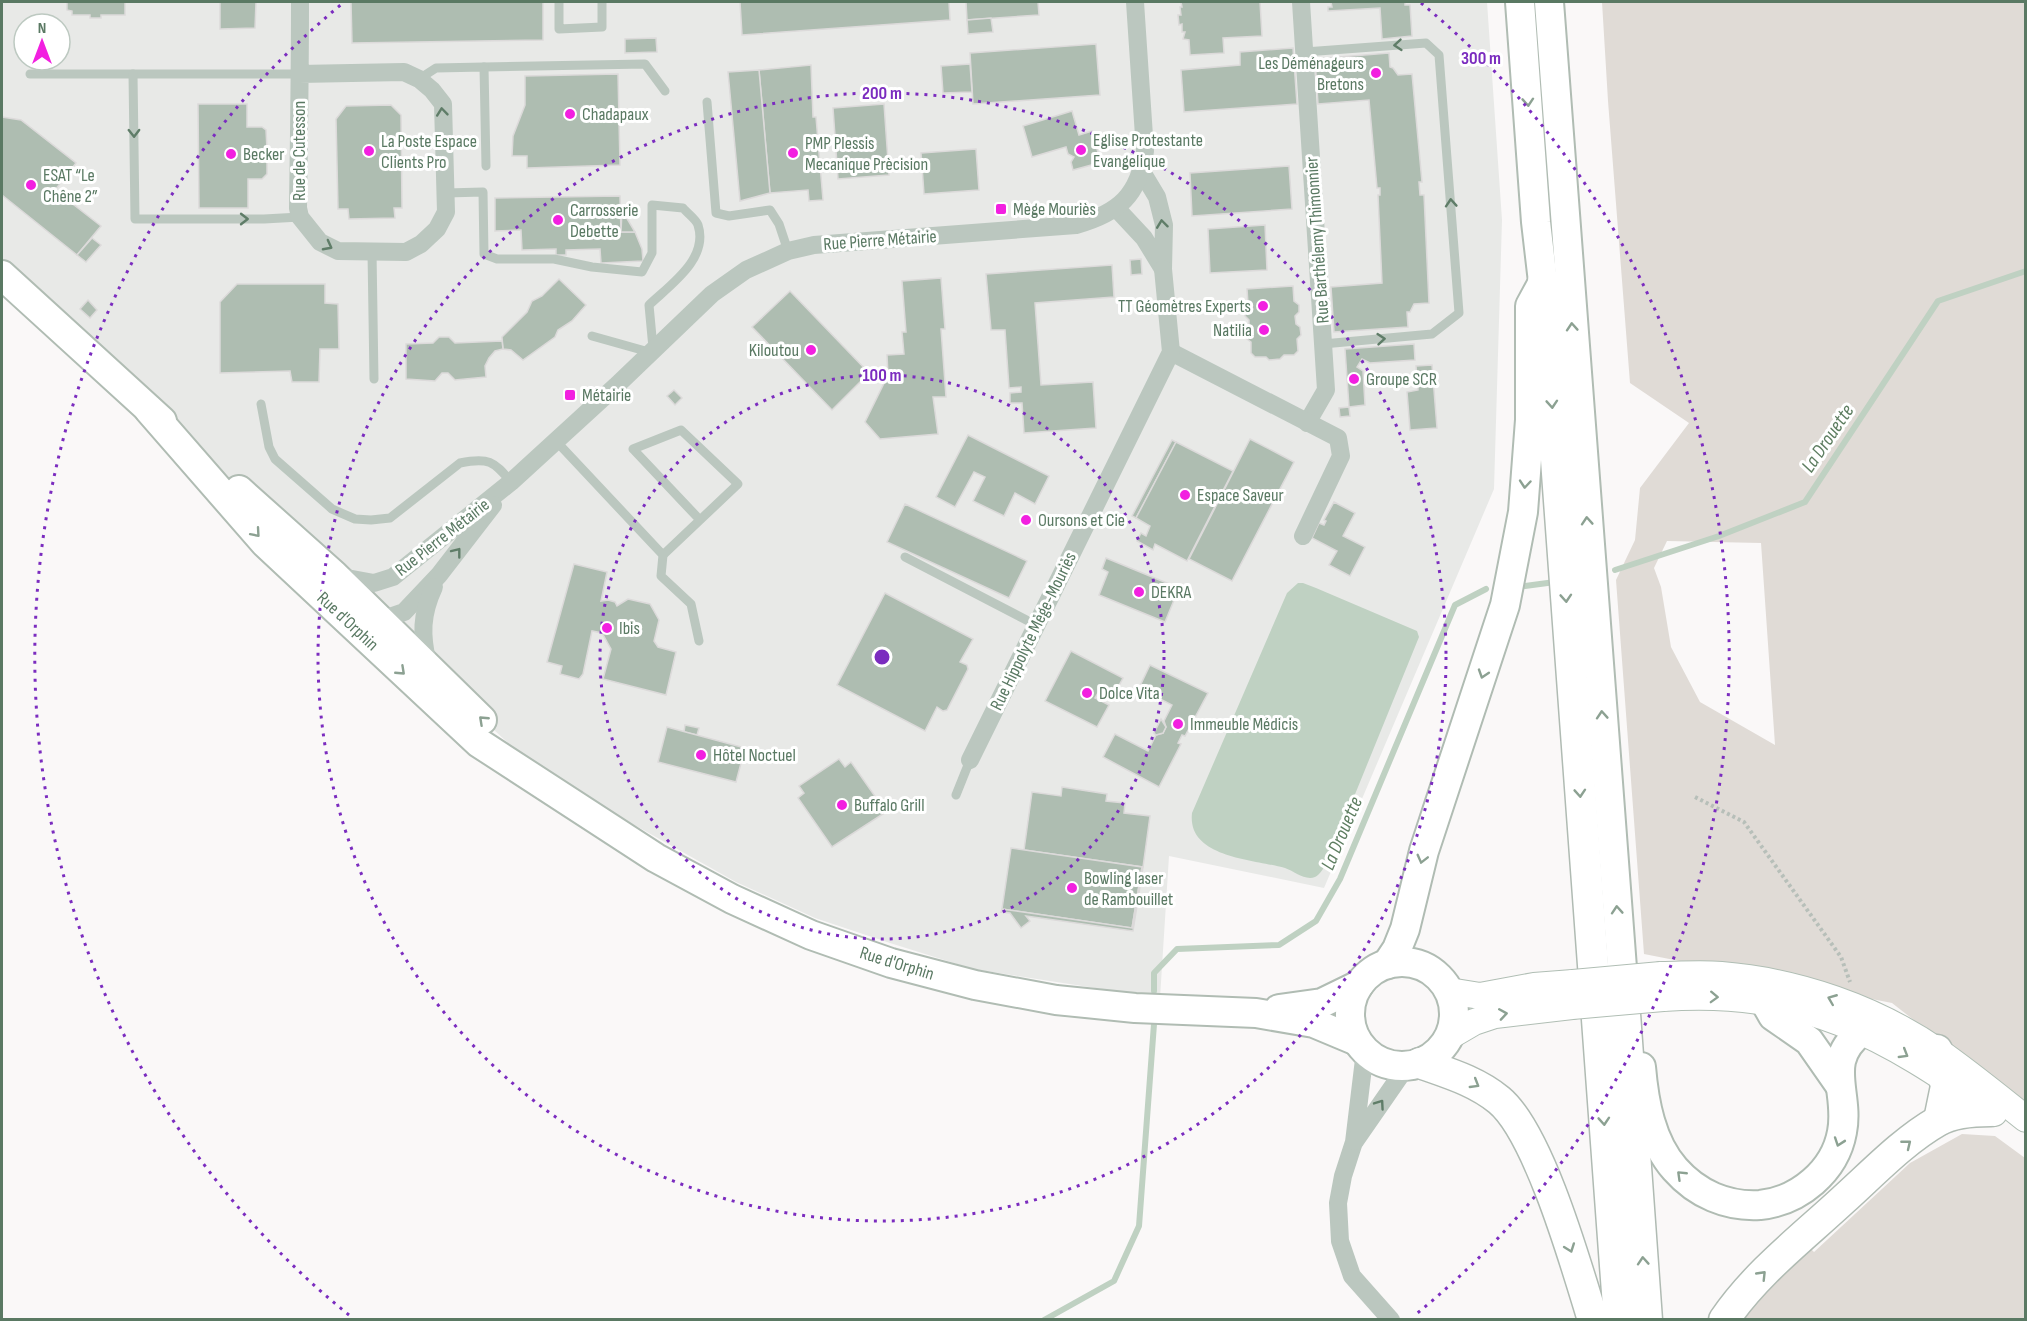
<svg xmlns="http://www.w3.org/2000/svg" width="2027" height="1321" viewBox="0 0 2027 1321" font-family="'Sofia Sans Condensed',sans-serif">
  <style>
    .built { fill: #e8e9e7; fill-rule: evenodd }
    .green { fill: #e0dbd6; fill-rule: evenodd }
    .water { fill: #bfd1c2 }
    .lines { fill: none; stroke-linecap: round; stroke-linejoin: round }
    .stream { stroke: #bfd1c2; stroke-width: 6 }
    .building { fill: #aebdb1; stroke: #dcdada; stroke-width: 1.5 }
    .secondary-casing { stroke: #b0beb4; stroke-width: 28 }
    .primary-casing { stroke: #b0bcb3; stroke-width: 32 }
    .trunk-casing { stroke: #b0bbb3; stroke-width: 33 }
    .path { stroke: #b7bfb9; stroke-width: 4; stroke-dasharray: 3 3; stroke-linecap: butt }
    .service { stroke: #bbc7bf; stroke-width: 9 }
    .minor { stroke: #bbc7bf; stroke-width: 18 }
    .secondary { stroke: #fff; stroke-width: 26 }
    .primary { stroke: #fff; stroke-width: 28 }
    .trunk { stroke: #fff; stroke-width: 30 }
    .secondary-bridge-casing { stroke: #b0beb4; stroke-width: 28; stroke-linecap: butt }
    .secondary-bridge { stroke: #fff; stroke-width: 26 }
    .oneway { stroke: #5f7d68 }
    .oneway2 { stroke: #8ca192 }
    .ring { fill: none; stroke: #7b2cbf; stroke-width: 3; stroke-dasharray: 3 6 }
    .poi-dot { fill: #f220e0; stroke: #fff; stroke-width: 2 }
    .labels { text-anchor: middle; stroke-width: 6; stroke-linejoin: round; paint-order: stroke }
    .poi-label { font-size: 18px; fill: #5a7963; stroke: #fff; text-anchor: start }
    .street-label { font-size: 18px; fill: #5a7963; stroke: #fff }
    .water-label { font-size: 20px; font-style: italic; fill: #5e7e61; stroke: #fff }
    .centre { fill: #7b2cbf; stroke: #fff; stroke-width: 3 }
    .ring-label { font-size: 18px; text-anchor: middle; font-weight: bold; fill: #7b2cbf; stroke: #fff; stroke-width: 6; stroke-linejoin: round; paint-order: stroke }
  </style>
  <rect width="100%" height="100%" fill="#faf8f8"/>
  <path class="built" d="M2 2H1487L1502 220 1494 489 1324 888 1169 856 1160 998 973 969 890 943 815 918 736 882 622 818 572 802 2 275ZM24 24H60V60H24Z"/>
  <g class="green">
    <path d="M1602 2H2025V1107L1892 1003 1644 954 1616 580 1635 540 1640 488 1689 423 1630 383 1608 101ZM1667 541 1761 543 1775 745 1700 702 1671 647 1661 587 1654 568Z"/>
    <path d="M1962 1134 1995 1136 2025 1158V1319L1737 1320 1808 1246 1814 1252 1910 1163Z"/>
  </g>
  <path class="water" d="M1298 583H1303L1316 588 1417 631 1419 637 1336 841C1331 851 1325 872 1315 877 1305 881 1294 871 1285 868 1254 859 1187 858 1192 813L1287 593Z"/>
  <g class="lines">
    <g class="stream">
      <path d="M1615 570 1719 536 1805 502 1938 301 2026 271"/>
      <path d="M1525 586 1555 582"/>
      <path d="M1154 991V973L1177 949 1279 945 1316 921 1340 879 1455 605 1486 589"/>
      <path d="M1044 1320 1114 1281 1139 1226 1154 1024"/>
    </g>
  </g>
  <g class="building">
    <path d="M67 2H125V15H101V18H90V15H72V11L67 10Z"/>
    <path d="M220 2H256L255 28 220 29Z"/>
    <path d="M351 2H543V40L352 43Z"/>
    <path d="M740 2H949L950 20 742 35Z"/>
    <path d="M966 2H1038L1039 15 967 20Z"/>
    <path d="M1181 2H1260L1262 36 1223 38 1224 53 1190 55 1189 40 1183 39 1185 32H1182V24L1179 25 1178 15H1181L1180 7H1182Z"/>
    <path d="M1331 2H1405V5H1410L1412 36 1382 39 1380 8 1328 11V7H1332Z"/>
    <path d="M991 18 993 32 968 34 967 20Z"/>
    <path d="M656 38 657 52 625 53V39Z"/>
    <path d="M1096 44 1100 95 973 104 970 53Z"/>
    <path d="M1293 48 1297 104 1184 112 1181 70 1240 65V52Z"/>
    <path d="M1389 53 1390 67 1393 68 1398 75 1412 74 1422 182H1419L1420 195H1424L1429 303 1414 304 1410 312H1407L1408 327 1334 332 1331 287 1382 283 1378 195H1380V188H1377L1369 100 1318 104 1315 59Z"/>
    <path d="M970 64 972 92 943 93 941 66Z"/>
    <path d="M811 65 813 117H816L823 200 809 201 808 190 770 193 759 70Z"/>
    <path d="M759 70 770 193 740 201 728 72Z"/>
    <path d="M618 74 620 165 527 168V156H512L513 136 525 105V76Z"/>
    <path d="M198 104H247V127H262L266 130 267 149 263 150V159H267V174L262 179H248V208H199Z"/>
    <path d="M884 104 889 175 838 179 833 108Z"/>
    <path d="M391 105 401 115 402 208H394L395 218 349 219 348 209H338L336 119 346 106Z"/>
    <path d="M1072 111 1079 135 1092 131 1099 156 1095 164 1073 170 1071 162 1074 157 1068 154 1066 147 1032 157 1023 126Z"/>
    <path d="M2 117 21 120 76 163 55 190 101 226 77 255 2 195Z"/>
    <path d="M976 149 979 190 924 194 921 153Z"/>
    <path d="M1289 166 1292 209 1192 216 1190 173Z"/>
    <path d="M620 196 621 232H635L642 249 643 261 601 263 600 249 566 250V255H556V249L522 250 521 230 495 231V198Z"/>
    <path d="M622 210 635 232H621Z"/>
    <path d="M1265 225 1267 270 1210 273 1208 229Z"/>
    <path d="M92 238 101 245 86 262 77 255Z"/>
    <path d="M1141 259 1142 274 1131 275 1130 260Z"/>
    <path d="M1112 265 1114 297 1035 303 1041 385 1093 382 1096 428 1024 433 1022 403H1010V393L1021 392V387L1009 388 1005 330H991L986 274Z"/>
    <path d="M941 278 945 329H941L946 397H933L938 434 880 439 865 422 888 375 887 355 904 354 902 332H906L902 281Z"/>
    <path d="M559 279 586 305 572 321 558 330 555 337 523 360 511 350 503 349 502 337 527 312 532 301 542 296Z"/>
    <path d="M237 284H325V303L338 304 339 349H320L319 382H292L290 371 220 373V302Z"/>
    <path d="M1293 286 1294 301 1299 305V312L1295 316 1296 324 1300 327 1301 335 1297 339 1298 351 1294 355H1284L1280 359 1269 360 1266 357H1255L1251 353V342L1247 339 1246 331 1249 327V320L1245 316 1244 308 1248 304 1247 289Z"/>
    <path d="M790 291 869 373 832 410 752 327Z"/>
    <path d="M88 300 97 310 90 318 80 309Z"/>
    <path d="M439 337H449L455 343 502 341 503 349 495 351 489 358 485 366 486 377 455 380 448 373H442L435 381 406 379V344L433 343Z"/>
    <path d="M1414 344 1415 360 1370 363 1362 359 1357 367 1363 371 1365 405 1349 407 1345 349Z"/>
    <path d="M1432 365 1437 428 1410 430 1407 392 1418 390 1416 366Z"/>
    <path d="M674 390 682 398 675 405 667 396Z"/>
    <path d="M1349 407 1350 416 1340 417 1339 408Z"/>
    <path d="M968 435 1049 476 1035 504 1015 493 1004 516 973 501 985 477 974 472 955 507 936 497Z"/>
    <path d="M1250 439 1294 462 1232 581 1189 559Z"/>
    <path d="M1172 440 1176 442 1136 518 1132 516Z"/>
    <path d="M1176 442 1233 471 1187 561 1155 544 1153 550 1137 541 1141 533 1146 536 1150 526 1136 518Z"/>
    <path d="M1334 502 1355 513 1343 536 1365 547 1350 576 1329 565 1337 551 1312 538 1319 523 1324 525 1326 521 1324 520Z"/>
    <path d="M905 504 1027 561 1009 598 887 542Z"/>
    <path d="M1106 558 1179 588 1165 622 1099 595 1108 572 1102 569Z"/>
    <path d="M574 564 607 572 601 601 608 600 615 602 617 606 628 599 650 604 659 620 654 641 658 647 676 652 666 695 603 679 611 649 602 633 592 631 583 674 579 679 560 674 562 666 547 662Z"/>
    <path d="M885 593 973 639 960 662 967 665 968 669 947 710 943 711 937 707 925 731 837 685Z"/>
    <path d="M1071 651 1123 678 1111 700 1098 693 1095 698 1109 705 1097 727 1045 701Z"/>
    <path d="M1150 665 1208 693 1185 736 1182 735 1178 743 1181 744 1159 787 1103 757 1115 734 1148 751 1156 735 1163 733 1166 727 1164 721 1172 705 1139 688Z"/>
    <path d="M1161 719 1166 727 1163 733 1156 735 1154 733Z"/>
    <path d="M685 725 699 728 697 735 684 732Z"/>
    <path d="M667 727 745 748 736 782 658 762Z"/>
    <path d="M839 759 845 767 851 762 886 812 832 847 798 798 804 793 799 786Z"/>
    <path d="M1062 787 1107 794 1106 801 1125 803 1124 813 1150 816 1143 867 1024 850 1032 792 1061 796Z"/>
    <path d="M1011 848 1142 867 1132 928 1002 909Z"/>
    <path d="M1142 867H1143L1133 931 1026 916 1030 921 1021 928 1010 913 1001 912 1002 909 1132 928Z"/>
  </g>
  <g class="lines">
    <g class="secondary-casing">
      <g id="secondary">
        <path d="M1661 975C1681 975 1701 973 1721 975 1797 981 1876 1008 1939 1052 1969 1073 1997 1096 2026 1119"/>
        <path d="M1449 991 1480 996 1534 986 1573 983"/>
        <path d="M1663 998C1802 988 1885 1035 1994 1113"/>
        <path d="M1450 1036 1474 1022 1495 1015 1572 1006"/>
      </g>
    </g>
    <g class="primary-casing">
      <g id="primary">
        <path d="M1549 2 1622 968 1635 988V991"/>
        <path d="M2 275 162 421"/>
        <path d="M149 410 265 543 479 743 656 858 732 899 811 935 891 963 975 985 1056 1000 1135 1008 1256 1013 1314 1023 1357 1041"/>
        <path d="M239 490 334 575 482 720"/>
        <circle cx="1402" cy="1014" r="52"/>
        <path d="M1387 964 1397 949 1405 929 1424 851 1505 605 1523 512 1530 420V306L1543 282 1536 222 1520 2"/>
        <path d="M1765 1002 1773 1016 1809 1041 1839 1084"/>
        <path d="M1279 1009 1322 1003 1359 985"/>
        <path d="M1641 1067C1644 1102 1651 1142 1675 1169 1697 1194 1727 1207 1760 1205 1799 1201 1835 1171 1842 1132 1850 1092 1822 1062 1862 1031"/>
      </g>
    </g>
    <g class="trunk-casing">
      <g id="trunk">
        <path d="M1543 282 1619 1320"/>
        <path d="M1622 972 1647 1320"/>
        <path d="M1937 1050 1946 1086 1939 1120"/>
        <path d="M1420 1063C1448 1073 1476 1081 1499 1100 1539 1133 1577 1268 1593 1320"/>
        <path d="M1724 1320C1756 1273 1802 1238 1843 1200 1873 1173 1903 1141 1938 1121 1953 1112 1974 1111 1991 1111"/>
      </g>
    </g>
    <path class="path" d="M1695 797 1744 822 1841 957 1850 982"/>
    <g class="service">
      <path d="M559 2V29L602 27V2"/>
      <path d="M1305 52 1426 43 1439 55 1459 313 1432 334 1323 344"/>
      <path d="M484 67 645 64 665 91"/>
      <path d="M30 74H299"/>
      <path d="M133 74 135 219H264L300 217"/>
      <path d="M419 79 436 68 484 67 486 166"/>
      <path d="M707 102 716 213 729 216 770 210 779 224 788 251"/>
      <path d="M446 193 483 192 484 254 497 259H554L592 267 642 272 652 253V205L683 208C687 213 696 219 698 225 709 259 670 285 649 305L653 348"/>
      <path d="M372 252 374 379"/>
      <path d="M592 336 649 352"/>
      <path d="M261 404 269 447 275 459 332 509 355 519 371 520 390 518 460 463C488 457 494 461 511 482"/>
      <path d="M556 441 663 555 661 576 691 604 699 641"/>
      <path d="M663 555 738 484 681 430 633 449 700 520"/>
      <path d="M905 557 1036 625"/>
      <path d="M956 795 970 760"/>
    </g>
    <g class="minor">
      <path d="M1301 2 1326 390 1307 423"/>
      <path d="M299 74 404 72 419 79 432 90 443 104 446 212 437 229 421 244 406 252 338 251 320 242 300 217 298 208C299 139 300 70 300 2"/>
      <path d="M1116 208 1144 238 1163 269 1164 225 1157 197 1142 172"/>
      <path d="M1171 352 1338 438 1341 456 1303 536"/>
      <path d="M336 576 374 583 393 577 511 482 616 386 712 294 746 270 788 251 814 245 1076 225C1119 213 1139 195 1145 151L1135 2"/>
      <path d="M372 619 381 620 404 612 439 575 493 505"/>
      <path d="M428 665C421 635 421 615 434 587"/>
      <path d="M970 760 1171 352 1163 269"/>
      <path d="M1365 1051 1354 1142 1343 1176 1338 1203 1340 1241 1352 1276 1391 1320"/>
      <path d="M1355 1141 1407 1066"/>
    </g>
    <use href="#secondary" class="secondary"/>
    <use href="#primary" class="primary"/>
    <use href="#trunk" class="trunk"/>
    <g class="secondary-bridge-casing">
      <g id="secondary-bridge">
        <path d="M1573 983 1661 975"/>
        <path d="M1572 1006 1663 998"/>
      </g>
    </g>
    <use href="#secondary-bridge" class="secondary-bridge"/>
  </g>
  <defs><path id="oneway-chevron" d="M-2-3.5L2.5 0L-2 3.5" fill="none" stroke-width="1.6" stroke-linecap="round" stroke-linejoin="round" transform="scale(1.5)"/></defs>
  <g class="oneway">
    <use href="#oneway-chevron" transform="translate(1398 45) rotate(175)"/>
    <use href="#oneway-chevron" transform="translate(442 112) rotate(-96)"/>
    <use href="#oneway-chevron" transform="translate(134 133) rotate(89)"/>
    <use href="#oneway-chevron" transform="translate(1451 203) rotate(-94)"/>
    <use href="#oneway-chevron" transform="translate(244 219)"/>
    <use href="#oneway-chevron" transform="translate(1162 224) rotate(-97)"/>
    <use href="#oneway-chevron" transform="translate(328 246) rotate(28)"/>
    <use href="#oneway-chevron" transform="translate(1381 339) rotate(-5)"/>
    <use href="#oneway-chevron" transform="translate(457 552) rotate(-52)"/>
    <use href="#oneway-chevron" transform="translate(1380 1104) rotate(-55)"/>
  </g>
  <g class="oneway2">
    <use href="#oneway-chevron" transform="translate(1528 102) rotate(86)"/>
    <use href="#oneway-chevron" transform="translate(1572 327) rotate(-94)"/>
    <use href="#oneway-chevron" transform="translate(1552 404) rotate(86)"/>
    <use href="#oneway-chevron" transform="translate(1525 484) rotate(95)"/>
    <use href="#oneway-chevron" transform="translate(1587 521) rotate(-94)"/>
    <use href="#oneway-chevron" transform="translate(256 533) rotate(49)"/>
    <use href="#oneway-chevron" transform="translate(1566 598) rotate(86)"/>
    <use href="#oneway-chevron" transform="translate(401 671) rotate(43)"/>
    <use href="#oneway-chevron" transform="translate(1483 674) rotate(108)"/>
    <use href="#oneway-chevron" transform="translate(1602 715) rotate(-94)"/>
    <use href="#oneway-chevron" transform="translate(483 720) rotate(-137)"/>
    <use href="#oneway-chevron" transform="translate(1580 793) rotate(86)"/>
    <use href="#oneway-chevron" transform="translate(1422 859) rotate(104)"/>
    <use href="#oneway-chevron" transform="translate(1617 910) rotate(-94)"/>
    <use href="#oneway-chevron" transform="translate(1714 997) rotate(2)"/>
    <use href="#oneway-chevron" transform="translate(1832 999) rotate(-158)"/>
    <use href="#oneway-chevron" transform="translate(1503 1014) rotate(-9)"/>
    <use href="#oneway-chevron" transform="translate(1904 1054) rotate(31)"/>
    <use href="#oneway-chevron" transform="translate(1475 1084) rotate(31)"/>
    <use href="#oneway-chevron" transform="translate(1604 1121) rotate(86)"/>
    <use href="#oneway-chevron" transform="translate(1839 1142) rotate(109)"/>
    <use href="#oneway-chevron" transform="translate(1907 1144) rotate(-39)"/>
    <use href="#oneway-chevron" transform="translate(1681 1175) rotate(-136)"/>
    <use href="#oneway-chevron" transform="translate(1570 1248) rotate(70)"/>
    <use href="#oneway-chevron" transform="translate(1643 1261) rotate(-94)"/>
    <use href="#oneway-chevron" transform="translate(1762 1275) rotate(-46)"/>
  </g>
  <g class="ring">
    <circle cx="882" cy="657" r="282"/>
    <circle cx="882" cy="657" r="564"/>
    <path d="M349 1315A847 847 0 0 1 343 3M1421 3A847 847 0 0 1 1415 1315"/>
  </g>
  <g class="poi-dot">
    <circle cx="1376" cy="73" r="6"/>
    <circle cx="570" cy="114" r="6"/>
    <circle cx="1081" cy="150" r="6"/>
    <circle cx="369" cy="151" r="6"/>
    <circle cx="793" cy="153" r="6"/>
    <circle cx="231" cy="154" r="6"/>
    <circle cx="31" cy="185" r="6"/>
    <rect x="995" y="203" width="12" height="12" rx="3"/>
    <circle cx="558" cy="220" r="6"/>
    <circle cx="1263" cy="306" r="6"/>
    <circle cx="1264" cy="330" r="6"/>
    <circle cx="811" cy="350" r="6"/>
    <circle cx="1354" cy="379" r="6"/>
    <rect x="564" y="389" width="12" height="12" rx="3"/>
    <circle cx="1185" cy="495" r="6"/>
    <circle cx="1026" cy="520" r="6"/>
    <circle cx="1139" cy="592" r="6"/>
    <circle cx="607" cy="628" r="6"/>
    <circle cx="1087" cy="693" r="6"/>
    <circle cx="1178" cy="724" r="6"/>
    <circle cx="701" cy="755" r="6"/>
    <circle cx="842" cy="805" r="6"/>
    <circle cx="1072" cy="888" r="6"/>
  </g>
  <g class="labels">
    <g class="poi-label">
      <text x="1364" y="69" text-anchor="end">Les Déménageurs<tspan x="1364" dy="21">Bretons</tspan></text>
      <text x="582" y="120">Chadapaux</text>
      <text x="1093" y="146">Eglise Protestante<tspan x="1093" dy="21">Evangelique</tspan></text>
      <text x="381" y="147">La Poste Espace<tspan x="381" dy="21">Clients Pro</tspan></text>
      <text x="805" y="149">PMP Plessis<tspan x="805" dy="21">Mecanique Prècision</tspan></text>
      <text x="243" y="160">Becker</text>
      <text x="43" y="181">ESAT “Le<tspan x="43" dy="21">Chêne 2”</tspan></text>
      <text x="1013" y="215">Mège Mouriès</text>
      <text x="570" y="216">Carrosserie<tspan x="570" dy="21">Debette</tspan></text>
      <text x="1251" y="312" text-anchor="end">TT Géomètres Experts</text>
      <text x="1252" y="336" text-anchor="end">Natilia</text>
      <text x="799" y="356" text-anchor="end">Kiloutou</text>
      <text x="1366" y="385">Groupe SCR</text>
      <text x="582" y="401">Métairie</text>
      <text x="1197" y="501">Espace Saveur</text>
      <text x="1038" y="526">Oursons et Cie</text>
      <text x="1151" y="598">DEKRA</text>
      <text x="619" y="634">Ibis</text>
      <text x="1099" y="699">Dolce Vita</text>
      <text x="1190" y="730">Immeuble Médicis</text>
      <text x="713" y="761">Hôtel Noctuel</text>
      <text x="854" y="811">Buffalo Grill</text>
      <text x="1084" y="884">Bowling laser<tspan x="1084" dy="21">de Rambouillet</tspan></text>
    </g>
    <g class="street-label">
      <text transform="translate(299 151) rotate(-90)" y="6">Rue de Cutesson</text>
      <text transform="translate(880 240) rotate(-4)" y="6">Rue Pierre Métairie</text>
      <text transform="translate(1317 240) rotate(-94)" y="6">Rue Barthélemy Thimonnier</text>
      <text transform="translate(442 537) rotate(-38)" y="6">Rue Pierre Métairie</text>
      <text transform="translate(348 621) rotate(43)" y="6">Rue d'Orphin</text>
      <text transform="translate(1033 631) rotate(-64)" y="6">Rue Hippolyte Mège-Mouriès</text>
      <text transform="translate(897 963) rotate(17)" y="6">Rue d'Orphin</text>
    </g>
    <g class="water-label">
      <text transform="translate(1827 438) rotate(-56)" y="7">La Drouette</text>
      <text transform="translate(1341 833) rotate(-67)" y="7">La Drouette</text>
    </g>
  </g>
  <circle cx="882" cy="657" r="9" class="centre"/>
  <g class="ring-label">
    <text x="1481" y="64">300 m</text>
    <text x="882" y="99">200 m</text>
    <text x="882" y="381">100 m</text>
  </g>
  <rect width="2027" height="1321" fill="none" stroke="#5a7963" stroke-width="6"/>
  <g transform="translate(42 42)"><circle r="28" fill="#ffffff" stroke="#bdc9c1" stroke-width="1.5"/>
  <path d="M0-4.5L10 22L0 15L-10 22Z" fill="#f220e0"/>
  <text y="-9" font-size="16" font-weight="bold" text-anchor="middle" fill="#5a7963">N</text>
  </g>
</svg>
